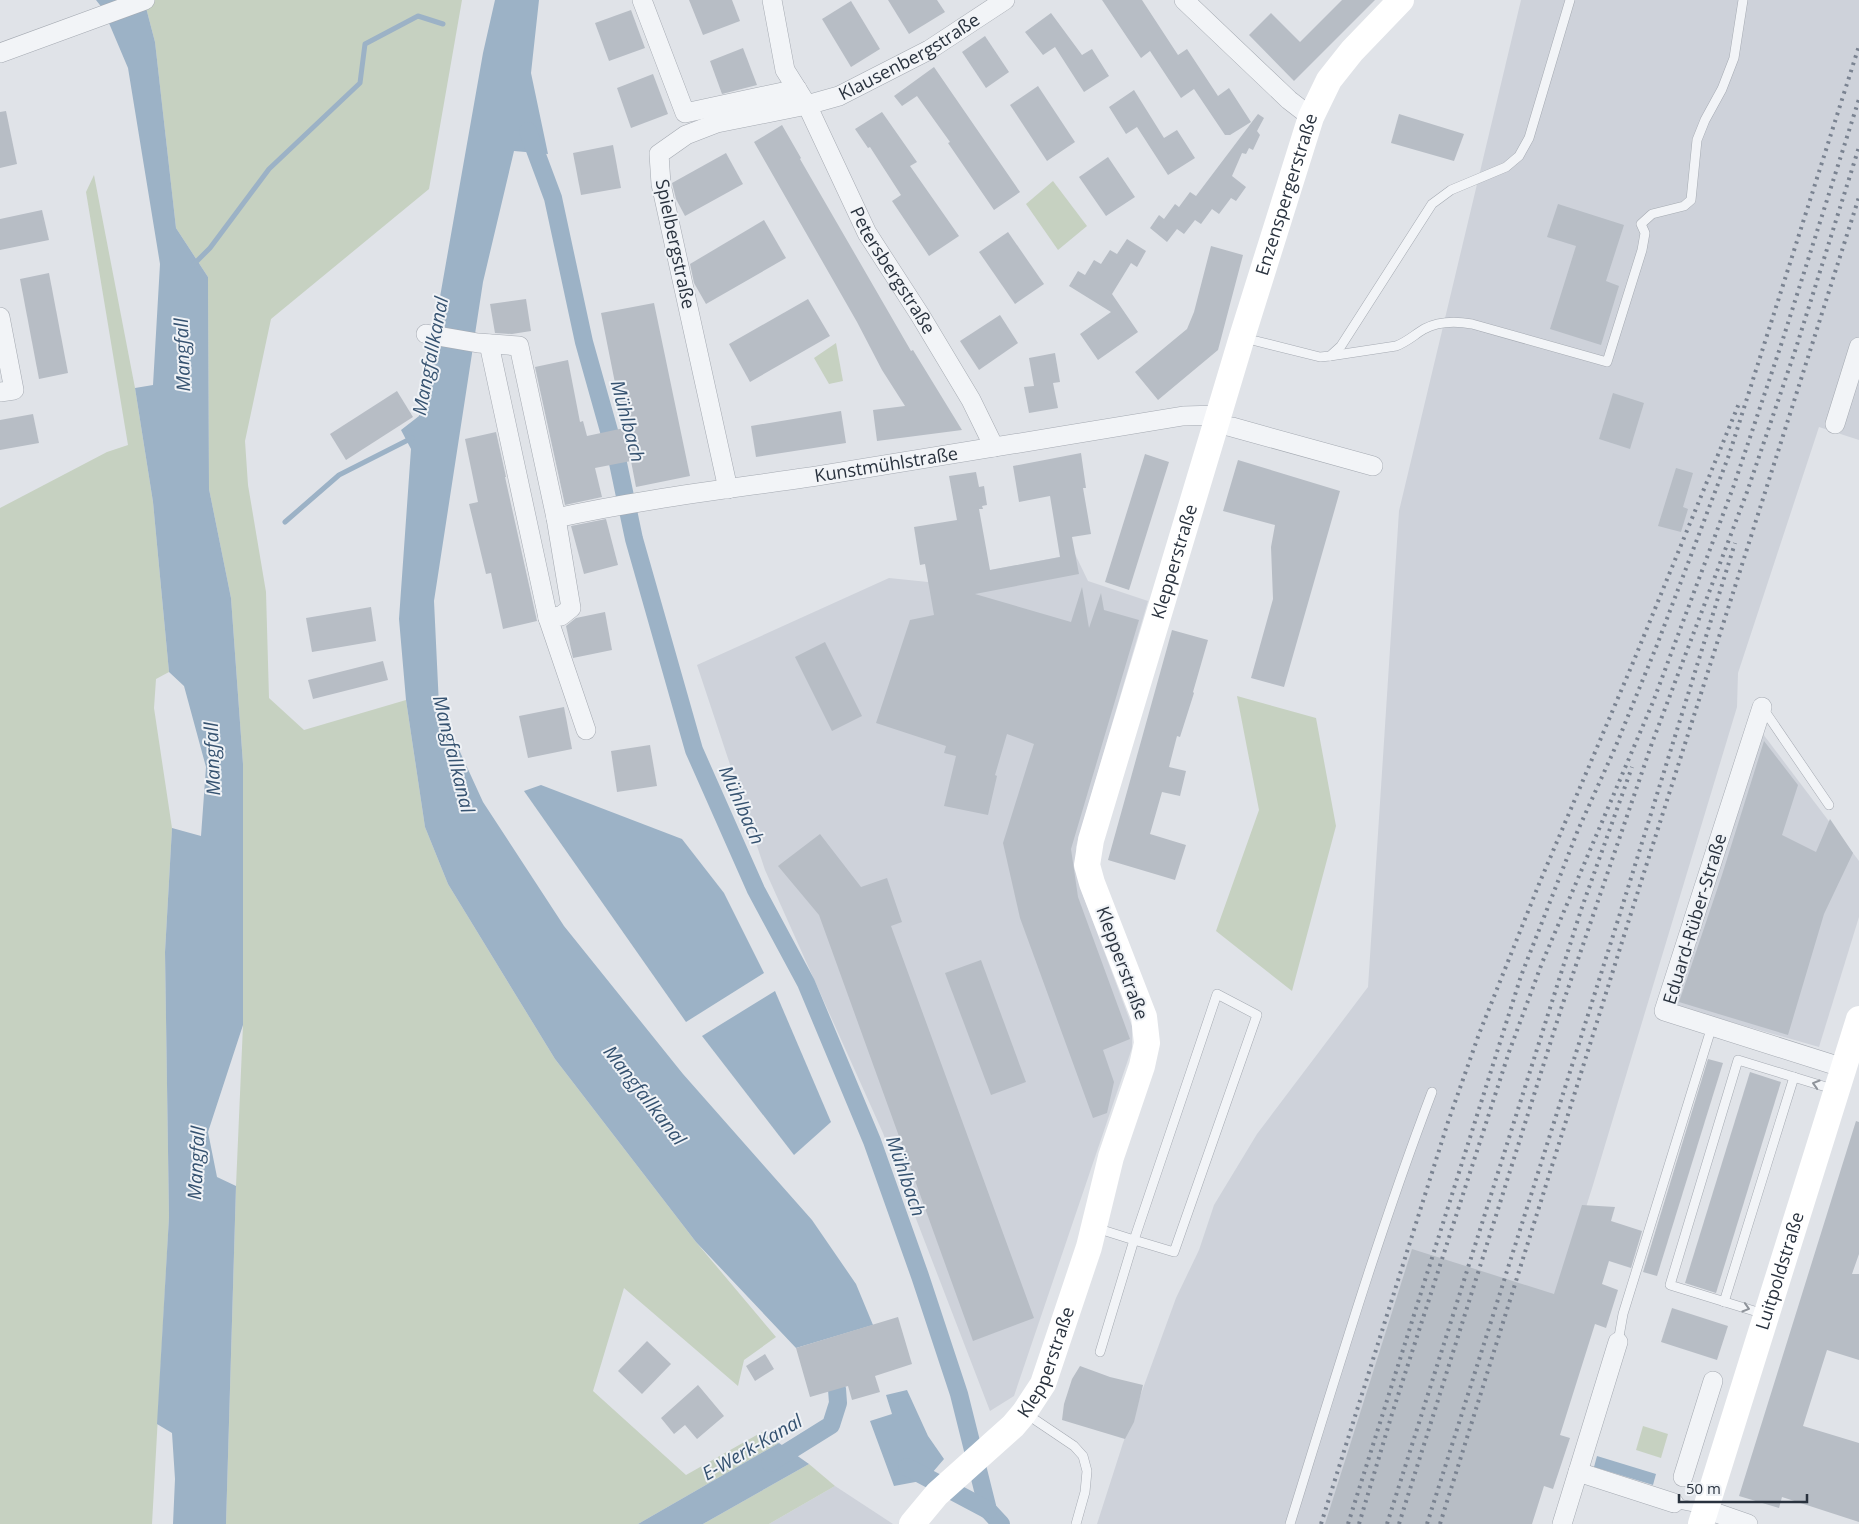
<svg xmlns="http://www.w3.org/2000/svg" width="1859" height="1524" viewBox="0 0 1859 1524" font-family="'Open Sans',sans-serif">
  <style>
    .built { fill: #ced2da }
    .green { fill: #c6d1c1 }
    .water { fill: #9cb2c6 }
    .lines { fill: none; stroke-linecap: round; stroke-linejoin: round }
    .stream { stroke: #9cb2c6; stroke-width: 5 }
    .canal { stroke: #9cb2c6; stroke-width: 18 }
    .building { fill: #b7bdc5 }
    .lane-casing { stroke: #a5aab2; stroke-width: 10 }
    .street-casing { stroke: #a5aab2; stroke-width: 20 }
    .lane { stroke: #f2f4f7; stroke-width: 9 }
    .street { stroke: #f2f4f7; stroke-width: 19 }
    .secondary { stroke: #fff; stroke-width: 26 }
    .rail { stroke: #7a8391; stroke-width: 4; stroke-dasharray: 2.5 5; stroke-linecap: butt }
    .oneway { stroke: #8e939a }
    .labels { text-anchor: middle; stroke-width: 4; stroke-linejoin: round; paint-order: stroke }
    .street-label { font-size: 18px; fill: #29323e; stroke: #eff2f6 }
    .water-label { font-size: 19px; font-style: italic; fill: #355270; stroke: #eff2f6 }
  </style>
  <rect width="100%" height="100%" fill="#e0e3e8"/>
  <g class="built">
    <path d="M1521 0H1859V440L1819 427 1738 673 1737 707 1593 1185 1541 1350 1484 1524H1097L1123 1443 1176 1298 1199 1250 1214 1205 1257 1134 1368 987 1399 511Z"/>
    <path d="M1075 554 1088 581 1148 601 1076 847 1083 895 1132 1026V1048L1014 1396 990 1411 883 1133 765 870 697 665 889 578 928 582Z"/>
    <path d="M1763 734 1859 861V917L1819 1047 1675 1006Z"/>
    <path d="M835 1486 893 1524H769Z"/>
  </g>
  <g class="green">
    <path d="M144 0H462L429 189 271 319 245 441 248 485 266 592 269 698 304 730 406 700 425 827 448 884 555 1059 696 1242 776 1337 744 1360 738 1386 624 1288 593 1391 686 1475 762 1432 779 1443 638 1524H226L236 1186 243 1025V764L231 598 209 489 208 277 176 228 155 42Z"/>
    <path d="M94 175 135 388 153 502 169 672 156 679 154 708 172 828 165 952 169 1217 152 1524H0V508L107 452 128 445 86 192Z"/>
    <path d="M1053 181 1087 226 1058 250 1026 204Z"/>
    <path d="M836 343 843 381 829 384 814 358Z"/>
    <path d="M1237 696 1316 718 1336 826 1292 991 1216 931 1259 810Z"/>
    <path d="M1643 1426 1668 1434 1661 1458 1636 1450Z"/>
    <path d="M809 1464 835 1486 769 1524H703Z"/>
  </g>
  <g class="water">
    <path d="M96 0H144L155 42 176 228 208 277 209 489 231 598 243 764V1025L208 1132 217 1177 236 1186 226 1524H173L175 1479 172 1433 157 1424 169 1217 165 952 172 828 201 836 206 767 184 686 169 672 153 502 135 388 153 385 160 264 128 68 103 9Z"/>
    <path d="M495 0H539L531 73 548 154 514 151 483 282 434 601 439 706 483 802 564 926 683 1074 812 1220 856 1284 873 1325 796 1348 696 1242 555 1059 448 884 425 827 406 700 399 619 411 449 401 430 419 416 483 53Z"/>
    <path d="M541 785 682 839 724 893 764 973 686 1022 524 791Z"/>
    <path d="M775 991 831 1122 794 1155 702 1036Z"/>
    <path d="M907 1390 928 1436 944 1459 926 1480 894 1486 870 1421 892 1414 886 1395Z"/>
    <path d="M779 1443 809 1464 703 1524H638Z"/>
    <path d="M1597 1456 1656 1474 1653 1485 1594 1467Z"/>
  </g>
  <g class="lines">
    <g class="stream">
      <path d="M193 265 210 248 269 169 360 83 365 44 418 16 443 24"/>
      <path d="M285 522 339 475 412 438"/>
    </g>
    <g class="canal">
      <path d="M528 131 553 198 584 342 618 463 634 539 694 750 756 890 806 983 872 1141 920 1276 959 1394 988 1510 1001 1524"/>
      <path d="M770 1463 831 1425 838 1403 837 1389"/>
      <path d="M907 1467 988 1510"/>
    </g>
  </g>
  <g class="building">
    <path d="M689 0H732L740 21 703 35Z"/>
    <path d="M888 0H937L945 12 909 34Z"/>
    <path d="M1102 0H1142L1178 55 1187 49 1218 96 1229 88 1251 122 1230 135H1225L1194 89 1181 98 1150 51 1141 58Z"/>
    <path d="M1342 0H1375L1294 81 1249 35 1271 13 1300 42Z"/>
    <path d="M851 1 880 49 851 67 822 19Z"/>
    <path d="M631 10 645 48 609 61 595 23Z"/>
    <path d="M1051 13 1082 55 1092 49 1109 76 1084 92 1055 47 1043 55 1025 32Z"/>
    <path d="M985 36 1009 72 986 88 962 52Z"/>
    <path d="M743 48 757 85 722 94 710 61Z"/>
    <path d="M934 67 1020 192 994 210 948 143 950 142 917 96 902 106 894 96Z"/>
    <path d="M653 74 668 114 631 128 617 88Z"/>
    <path d="M1038 86 1075 142 1047 161 1010 105Z"/>
    <path d="M1134 90 1164 138 1177 130 1195 158 1168 175 1137 127 1126 134 1109 107Z"/>
    <path d="M6 111 17 164 0 168V112Z"/>
    <path d="M882 112 917 162 910 166 959 236 929 256 892 201 901 195 870 147 868 148 855 129Z"/>
    <path d="M1258 114 1264 118 1257 131 1260 135 1253 150 1249 148 1246 154 1242 153 1232 176 1246 187 1236 201 1231 198 1219 214 1212 209 1201 224 1195 220 1184 234 1177 229 1167 242 1150 228 1159 215 1164 219 1175 204 1179 207 1190 192 1196 196Z"/>
    <path d="M1399 114 1464 134 1454 161 1391 143Z"/>
    <path d="M782 125 801 158 800 159 885 306 911 351 913 350 962 430 877 441 873 410 905 406 882 370 857 322 754 142Z"/>
    <path d="M613 145 621 188 581 195 573 153Z"/>
    <path d="M726 153 743 184 685 216 676 199 672 183Z"/>
    <path d="M1108 157 1135 197 1106 216 1079 177Z"/>
    <path d="M1558 204 1624 225 1606 281 1619 286 1601 345 1550 329 1576 246 1547 237Z"/>
    <path d="M42 210 49 240 0 250V219Z"/>
    <path d="M764 220 786 258 706 304 694 283 690 264Z"/>
    <path d="M1008 232 1044 284 1015 304 979 252Z"/>
    <path d="M1127 239 1146 251 1137 267 1131 263 1112 294 1138 332 1098 360 1080 334 1111 312 1069 286 1078 271 1085 275 1094 260 1101 264 1110 250 1117 254Z"/>
    <path d="M1211 246 1243 255 1218 350 1158 400 1135 372 1187 329 1194 312Z"/>
    <path d="M49 273 68 373 39 379 20 279Z"/>
    <path d="M526 299 531 331 512 334 495 333 490 304Z"/>
    <path d="M808 299 830 336 750 382 729 344Z"/>
    <path d="M654 303 690 476 636 487 631 461 595 468 602 497 565 505 535 367 568 360 580 422 583 421 587 436 624 428 601 313Z"/>
    <path d="M1000 315 1018 343 979 370 960 341Z"/>
    <path d="M1055 353 1060 382 1053 383 1058 408 1029 413 1024 387 1034 386 1029 358Z"/>
    <path d="M397 391 413 417 346 460 330 434Z"/>
    <path d="M1613 393 1644 403 1630 449 1599 439Z"/>
    <path d="M841 411 846 443 756 457 751 426Z"/>
    <path d="M33 414 39 443 0 450V420Z"/>
    <path d="M496 432 506 477H505L537 621 503 629 491 573 486 574 469 504 478 502 465 439Z"/>
    <path d="M1081 453 1086 488H1083L1091 534 1072 537 1079 574 975 594 1071 622 1082 587 1089 628 1101 593 1104 610 1139 620 1071 849 1078 897 1130 1039 1103 1050 1114 1082 1107 1113 1093 1118 1020 918 1003 843 1034 744 1007 734 995 775 997 776 988 815 944 806 956 756 944 753 946 746 876 723 910 620 934 615 925 564 920 565 914 527 957 520 949 476 976 472 979 487 984 486 987 505 982 506 983 509H979L990 570 1060 557 1050 496 1019 502 1013 466Z"/>
    <path d="M1145 454 1169 462 1129 590 1105 582Z"/>
    <path d="M1238 460 1340 491 1284 687 1251 678 1273 599 1271 547 1275 525 1223 511Z"/>
    <path d="M1676 468 1693 473 1683 507 1688 509 1681 532 1658 526Z"/>
    <path d="M606 519 618 565 584 574 571 526Z"/>
    <path d="M371 607 376 641 312 652 306 618Z"/>
    <path d="M605 612 612 650 573 658 566 626 576 618Z"/>
    <path d="M1172 630 1208 640 1193 692 1194 693 1180 737 1177 736 1169 767 1186 771 1180 796 1162 792 1150 834 1186 845 1175 880 1108 860Z"/>
    <path d="M825 642 862 716 832 731 795 657Z"/>
    <path d="M383 661 388 680 313 699 308 680Z"/>
    <path d="M564 707 572 749 528 758 519 716Z"/>
    <path d="M1764 741 1798 785 1782 835 1816 852 1830 819 1853 853 1824 914 1788 1035 1679 1002 1722 875Z"/>
    <path d="M650 745 657 786 617 792 611 751Z"/>
    <path d="M820 834 861 887 887 878 902 922 891 926 1034 1318 973 1341 819 915 778 866Z"/>
    <path d="M981 960 1026 1082 991 1095 945 973Z"/>
    <path d="M1708 1059 1723 1063 1657 1276 1643 1272Z"/>
    <path d="M1750 1072 1781 1082 1716 1293 1685 1283Z"/>
    <path d="M1856 1121 1859 1122V1254L1852 1274H1859V1360L1827 1350 1803 1426 1859 1443V1522L1782 1497 1779 1508 1739 1496Z"/>
    <path d="M1582 1205 1615 1207 1611 1221 1642 1231 1631 1268 1609 1261 1602 1284 1618 1290 1606 1328 1595 1324 1560 1435 1570 1438 1553 1489 1544 1486 1532 1524H1325L1412 1249 1554 1294Z"/>
    <path d="M1672 1308 1728 1326 1717 1360 1661 1342Z"/>
    <path d="M898 1317 912 1364 875 1376 880 1392 852 1400 848 1386 810 1397 796 1348Z"/>
    <path d="M647 1341 671 1364 642 1394 618 1371Z"/>
    <path d="M765 1354 774 1369 755 1381 746 1366Z"/>
    <path d="M1080 1366 1110 1377 1143 1385 1134 1422 1125 1439 1062 1420 1064 1404 1072 1379Z"/>
    <path d="M698 1385 724 1416 697 1439 685 1425 674 1434 661 1418Z"/>
  </g>
  <g class="lines">
    <g class="lane-casing">
      <g id="lane">
        <path d="M1244 338 1320 357 1330 356 1341 346 1432 204 1451 190 1506 167 1519 156 1529 138 1570 0"/>
        <path d="M1330 356 1396 346C1407 342 1414 335 1424 329 1439 321 1455 321 1472 324L1607 362 1642 250 1645 233 1641 224 1652 214 1684 206 1691 200 1697 140 1705 120 1722 89 1734 58 1743 0"/>
        <path d="M1762 707 1829 805"/>
        <path d="M1217 994 1257 1015 1174 1252 1134 1240Z"/>
        <path d="M1096 1228 1134 1240 1100 1352"/>
        <path d="M1724 1302 1794 1077"/>
        <path d="M1764 1314 1670 1285 1738 1060 1836 1090"/>
        <path d="M1618 1342 1623 1314 1712 1026"/>
        <path d="M1025 1413 1074 1446 1083 1456 1087 1471 1085 1492 1076 1524"/>
        <path d="M1674 1503 1704 1509"/>
        <path d="M1290 1524C1335 1379 1378 1234 1432 1092"/>
      </g>
    </g>
    <g class="street-casing">
      <g id="street">
        <path d="M642 0 685 113 797 89"/>
        <path id="s1" d="M772 0 785 70 807 105 867 233 920 315 971 400 994 447"/>
        <path d="M1184 0 1289 100 1311 117"/>
        <path d="M0 53 145 0"/>
        <path d="M0 317 14 390 0 392"/>
        <path d="M426 334 478 343 519 346 556 518"/>
        <path d="M489 344 548 618"/>
        <path d="M1216 424 1232 427 1373 466"/>
        <path d="M1835 424 1859 347"/>
        <path id="s2" d="M728 489 661 184 659 154 686 135 717 123 807 105 839 96 929 50 1005 0"/>
        <path d="M1762 707 1664 1011 1844 1068"/>
        <path id="s3" d="M586 730 548 618 561 616 571 608 556 518C642 499 729 489 817 476 939 457 1061 436 1183 416L1218 415"/>
        <path d="M1578 1472 1674 1503"/>
        <path d="M1683 1477 1713 1381"/>
        <path d="M1705 1509 1748 1524"/>
        <path d="M1562 1524 1618 1342"/>
      </g>
    </g>
    <use href="#lane" class="lane"/>
    <use href="#street" class="street"/>
    <g class="secondary">
      <path id="s4" d="M912 1524 937 1494 1013 1426 1024 1413 1043 1384 1089 1247 1111 1157 1142 1066 1147 1043 1144 1017 1092 883 1087 865 1091 840 1242 337 1311 117 1329 80 1352 51 1401 0"/>
      <path id="s5" d="M1701 1524 1859 1019"/>
    </g>
    <g class="rail">
      <path d="M1321 1524 1448 1122 1479 1034 1539 884 1632 665 1740 401"/>
      <path d="M1348 1524 1521 976 1578 830 1615 748 1657 645 1729 455 1859 46"/>
      <path d="M1359 1524 1392 1414 1509 1052 1542 963 1653 702 1734 485 1782 342 1859 99"/>
      <path d="M1387 1524 1581 910 1632 767"/>
      <path d="M1399 1524 1561 1009 1652 743 1747 492 1796 348 1859 147"/>
      <path d="M1427 1524 1618 920 1735 543"/>
      <path d="M1440 1524 1627 926 1859 197"/>
    </g>
  </g>
  <defs><path id="oneway-chevron" d="M-2-3.5L2.5 0L-2 3.5" fill="none" stroke-width="1.6" stroke-linecap="round" stroke-linejoin="round" transform="scale(1.25)"/></defs>
  <g class="oneway">
    <use href="#oneway-chevron" transform="translate(1816 1084) rotate(-163)"/>
    <use href="#oneway-chevron" transform="translate(1746 1308) rotate(17)"/>
  </g>
  <g class="labels">
    <g class="street-label">
      <text dy="6" stroke="none"><textPath href="#s2" startOffset="614">Klausenbergstraße</textPath></text>
      <text dy="6" stroke="none"><textPath href="#s4" startOffset="1438">Enzenspergerstraße</textPath></text>
      <text transform="translate(675 244) rotate(78)" y="6">Spielbergstraße</text>
      <text dy="6" stroke="none"><textPath href="#s1" startOffset="299">Petersbergstraße</textPath></text>
      <text dy="6" stroke="none"><textPath href="#s3" startOffset="570">Kunstmühlstraße</textPath></text>
      <text dy="6" stroke="none"><textPath href="#s4" startOffset="1054">Klepperstraße</textPath></text>
      <text transform="translate(1695 919) rotate(-73)" y="6">Eduard-Rüber-Straße</text>
      <text transform="translate(1122 963) rotate(70)" y="6">Klepperstraße</text>
      <text dy="6" stroke="none"><textPath href="#s5" startOffset="265">Luitpoldstraße</textPath></text>
      <text dy="6" stroke="none"><textPath href="#s4" startOffset="214">Klepperstraße</textPath></text>
    </g>
    <g class="water-label">
      <text transform="translate(182 355) rotate(-92)" y="7">Mangfall</text>
      <text transform="translate(430 356) rotate(-79)" y="7">Mangfallkanal</text>
      <text transform="translate(628 421) rotate(75)" y="7">Mühlbach</text>
      <text transform="translate(454 754) rotate(76)" y="7">Mangfallkanal</text>
      <text transform="translate(212 759) rotate(-92)" y="7">Mangfall</text>
      <text transform="translate(742 805) rotate(66)" y="7">Mühlbach</text>
      <text transform="translate(645 1095) rotate(52)" y="7">Mangfallkanal</text>
      <text transform="translate(196 1163) rotate(-87)" y="7">Mangfall</text>
      <text transform="translate(906 1176) rotate(71)" y="7">Mühlbach</text>
      <text transform="translate(752 1447) rotate(-30)" y="7">E-Werk-Kanal</text>
    </g>
  </g>
  <path d="M1679 1494v8h128v-8" fill="none" stroke="#29323e" stroke-width="2.5"/>
  <text x="1686" y="1494" font-size="15" fill="#29323e" stroke="#eff2f6" stroke-width="4" paint-order="stroke">50 m</text>
</svg>
